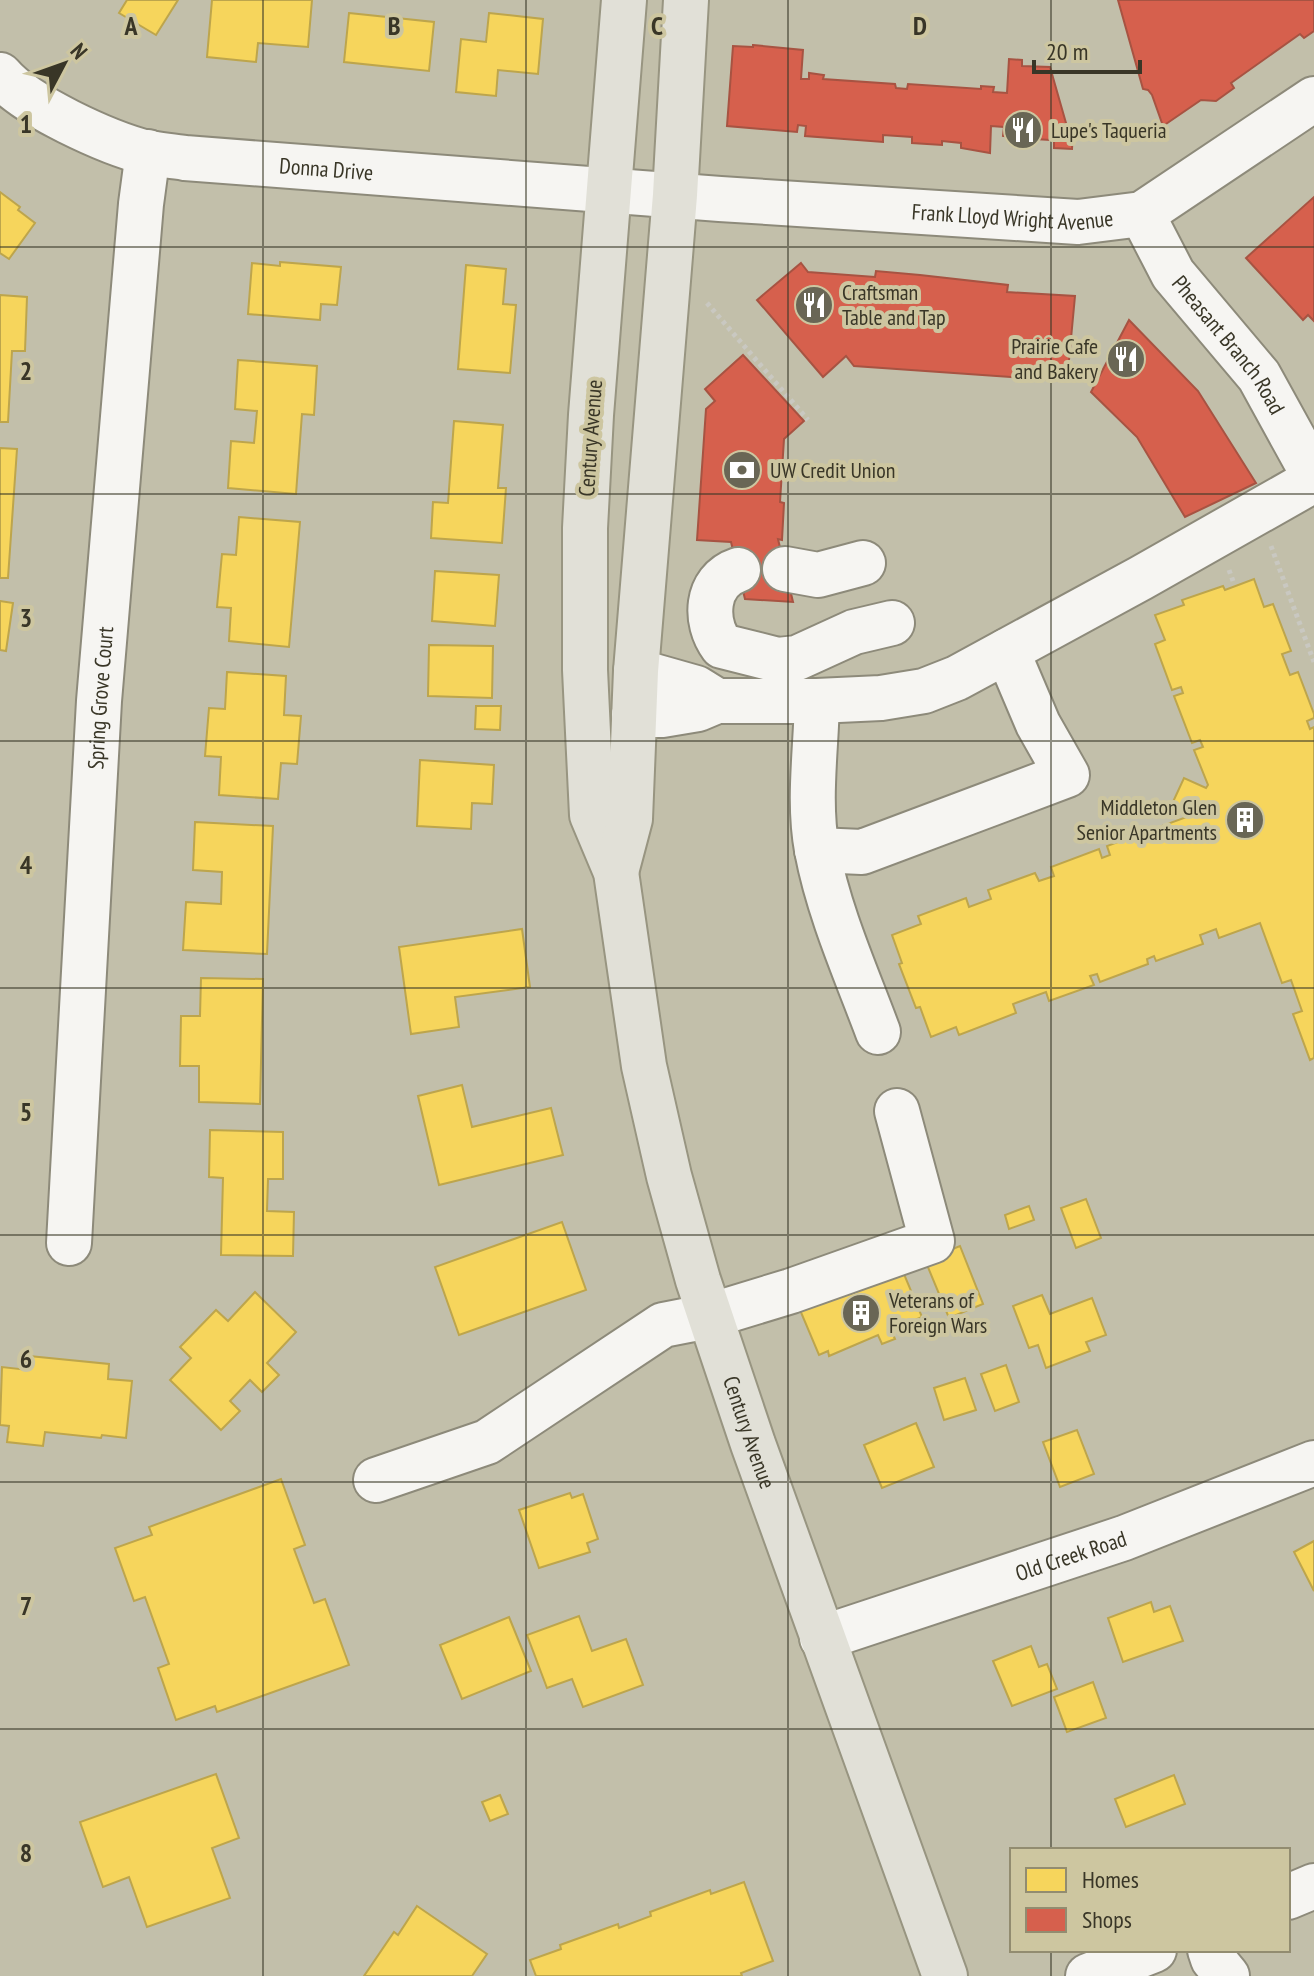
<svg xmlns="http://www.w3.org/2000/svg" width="1314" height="1976" viewBox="0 0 1314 1976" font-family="'PT Sans Narrow',sans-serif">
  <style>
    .homes { fill: #f6d55c; stroke: #bda54c; stroke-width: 2 }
    .shops { fill: #d6604d; stroke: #a75342; stroke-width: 2 }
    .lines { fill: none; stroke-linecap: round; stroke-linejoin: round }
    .minor-casing { stroke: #8d8a7a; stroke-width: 48 }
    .major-casing { stroke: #989581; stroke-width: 48 }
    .path { stroke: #c9c8c1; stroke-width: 5; stroke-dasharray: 4 4; stroke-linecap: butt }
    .minor { stroke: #f6f5f2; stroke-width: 44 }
    .major { stroke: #e1e0d7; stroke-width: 44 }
    .grid { fill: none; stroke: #393627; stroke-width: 2; stroke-opacity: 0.55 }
    .labels { text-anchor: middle; stroke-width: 8; stroke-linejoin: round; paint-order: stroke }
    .poi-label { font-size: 22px; fill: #393627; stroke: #cdc6a0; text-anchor: start }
    .street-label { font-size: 22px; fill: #393627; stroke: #cdc6a0 }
    .grid-label { font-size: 26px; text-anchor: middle; font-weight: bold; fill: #393627; stroke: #cdc6a0; stroke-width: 8; stroke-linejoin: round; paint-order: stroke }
  </style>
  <rect width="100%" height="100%" fill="#c2bfaa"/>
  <g class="homes">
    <path d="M127 0H178L156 35 119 13Z"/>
    <path d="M212 0H312L308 47 258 43 256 62 207 57Z"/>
    <path d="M349 13 434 22 429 71 344 62Z"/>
    <path d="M489 13 543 19 538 74 498 70 496 96 456 92 461 39 486 42Z"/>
    <path d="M0 192 20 207 18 210 35 223 9 259 0 253Z"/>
    <path d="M280 262 341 267 337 305 321 304 320 320 248 314 252 263 280 266Z"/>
    <path d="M466 265 506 269 503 304 516 305 510 373 458 369Z"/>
    <path d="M0 295 27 297 25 351H12L8 422H0Z"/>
    <path d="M238 360 317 366 314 415 302 414 296 494 228 488 231 441 254 443 257 411 235 409Z"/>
    <path d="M454 421 503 425 498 488H506L502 543 431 538 433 502 448 503Z"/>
    <path d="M0 448 17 449 8 578H0Z"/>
    <path d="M239 517 300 522 289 647 229 641 231 608 217 607 222 554 236 555Z"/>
    <path d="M435 571 499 575 495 626 432 621Z"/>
    <path d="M1254 579 1264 607 1273 604 1291 651 1282 654 1290 675 1298 672 1314 714V718L1307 721 1310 729 1314 727V1058L1310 1060 1293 1014 1302 1011 1291 980 1282 983 1260 923 1219 938 1216 929 1200 935 1203 944 1156 961 1154 956 1147 959 1148 964 1100 982 1097 974 1090 976 1094 985 1049 1001 1046 992 1013 1004 1016 1013 959 1035 956 1027 931 1037 920 1007 916 1008 899 964 902 963 892 935 921 924 918 916 966 898 969 907 991 899 988 890 1035 873 1039 881 1054 876 1051 867 1099 849 1102 858 1110 855 1107 846 1153 829 1156 837 1162 835 1159 827 1195 814 1172 804 1184 778 1206 788 1208 785 1194 750 1203 747 1200 740 1192 743 1174 696 1183 693 1181 687 1172 690 1155 644 1165 640 1155 615 1184 605 1182 600 1223 586 1225 590Z"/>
    <path d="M0 601 13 603 6 651 0 650Z"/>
    <path d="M429 645 493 646 492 698 428 696Z"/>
    <path d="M227 672 286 676 284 715 301 716 297 764 281 763 278 799 219 795 221 757 205 756 209 708 225 709Z"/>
    <path d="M476 706H501L500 730 475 729Z"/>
    <path d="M420 760 494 765 492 804 472 803 471 829 417 826Z"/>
    <path d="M195 822 273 826 267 954 183 950 186 902 221 904 222 872 193 870Z"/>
    <path d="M522 929 530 987 455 997 459 1027 411 1034 399 947Z"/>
    <path d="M201 978 263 979 260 1104 199 1102V1066H180L181 1016H200Z"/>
    <path d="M462 1085 472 1127 551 1108 563 1155 439 1185 418 1096Z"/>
    <path d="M210 1130 283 1132V1179H268L267 1211 294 1212 293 1256 221 1255 223 1178 209 1177Z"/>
    <path d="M1086 1199 1101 1238 1076 1248 1061 1208Z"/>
    <path d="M1029 1206 1034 1220 1009 1229 1005 1215Z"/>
    <path d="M562 1222 586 1290 459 1335 435 1267Z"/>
    <path d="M960 1246 983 1304 949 1318 925 1260Z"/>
    <path d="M901 1267 922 1317 891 1330 895 1339 882 1344 878 1335 829 1356 828 1351 819 1355 800 1310Z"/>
    <path d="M255 1292 296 1332 267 1363 279 1375 262 1392 250 1380 230 1401 240 1411 221 1430 170 1380 191 1358 180 1347 216 1310 228 1321Z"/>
    <path d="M1042 1295 1050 1314 1092 1298 1106 1335 1086 1342 1090 1351 1046 1368 1038 1345 1029 1348 1013 1306Z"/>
    <path d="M29 1356 109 1364 108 1379 132 1381 126 1438 102 1435 101 1438 45 1432 43 1446 7 1442 9 1426 0 1425 2 1367 28 1370Z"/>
    <path d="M1006 1365 1019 1402 995 1411 981 1374Z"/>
    <path d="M965 1378 976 1410 944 1420 934 1388Z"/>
    <path d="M916 1423 934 1467 882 1488 864 1445Z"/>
    <path d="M1077 1430 1094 1474 1060 1487 1043 1442Z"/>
    <path d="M281 1479 305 1545 294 1549 314 1603 325 1599 349 1665 217 1712 215 1706 176 1720 158 1668 169 1664 145 1597 134 1601 115 1548 152 1535 149 1527Z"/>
    <path d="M570 1493 572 1498 583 1494 598 1539 587 1543 590 1552 539 1568 519 1510Z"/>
    <path d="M1314 1541V1591L1294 1552Z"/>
    <path d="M1151 1602 1154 1612 1170 1606 1183 1641 1123 1662 1108 1618Z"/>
    <path d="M579 1616 592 1651 626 1639 643 1685 583 1707 572 1679 547 1688 527 1635Z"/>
    <path d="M509 1617 531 1671 462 1699 440 1645Z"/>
    <path d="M1031 1646 1039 1667 1047 1664 1057 1689 1012 1706 993 1661Z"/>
    <path d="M1093 1682 1106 1718 1067 1732 1054 1697Z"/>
    <path d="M216 1774 239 1838 212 1848 230 1898 147 1927 129 1877 103 1887 80 1822Z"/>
    <path d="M1174 1775 1185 1804 1126 1827 1115 1799Z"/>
    <path d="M500 1795 508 1814 490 1821 482 1802Z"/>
    <path d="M744 1882 773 1961 741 1973 742 1976H536L530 1960 561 1949 560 1945 618 1924 619 1928 651 1916 650 1912 710 1890 711 1894Z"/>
    <path d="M417 1906 487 1954 472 1976H364L394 1932 398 1935Z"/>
  </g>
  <g class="shops">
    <path d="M1118 0H1314V31L1304 38 1300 34 1231 83 1234 88 1216 101 1201 100 1163 126 1152 95 1148 90 1143 89Z"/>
    <path d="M753 45 803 50 801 79H809V73L824 75 823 79 895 84 896 88 907 89 908 84 981 89V86L994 87 993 92 1007 93 1009 59 1022 60V66L1050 67 1068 130H1073L1072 149 1054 148V137L1051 136 1050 140 1035 139 1036 135 1017 132 1016 138 1003 136 1004 127 991 126 990 153 961 148V143L942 141V145L912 143V137L883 135V142L805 136 806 126 798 125 797 132 727 126 733 46 753 47Z"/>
    <path d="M1314 197V321L1308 315 1303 320 1246 258Z"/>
    <path d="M801 263 808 272 875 277 876 271 920 275 1008 285 1007 292 1075 296 1067 381 854 366 846 356 823 377 757 300Z"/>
    <path d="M1129 320 1198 391 1256 483 1185 517 1137 437 1091 392Z"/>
    <path d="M743 355 804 421 784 439 780 502 784 503 782 540 778 539 793 602 745 599 731 542 697 540 706 409 715 401 705 389Z"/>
  </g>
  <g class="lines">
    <g class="minor-casing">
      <g id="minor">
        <path id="s1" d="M0 75C26 106 108 143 148 153 160 155 173 156 185 158L720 199 1078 222 1142 214 1314 99"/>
        <path id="s2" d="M1142 214 1173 274 1259 376 1314 476"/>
        <path d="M785 569 818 575 863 563"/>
        <path d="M738 570C705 581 704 622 722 646L778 660 797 658 854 632 892 623"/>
        <path d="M636 671 696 688 717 701"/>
        <path d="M817 701C816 750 808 802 817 850 829 913 856 973 878 1032"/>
        <path d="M634 715H662L698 709 717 701H817L881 698 924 691 957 678 1141 578 1314 480"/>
        <path d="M817 850 862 852 1067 775 1038 724 1007 651"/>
        <path id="s3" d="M69 1243 99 701 141 204 148 152"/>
        <path d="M376 1480 487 1442 663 1325 709 1316 791 1291 932 1241 897 1111"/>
        <path id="s4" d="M822 1638 1124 1538 1314 1463"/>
        <path d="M1288 1897 1314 1886"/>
        <path d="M1210 1950 1213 1959 1227 1976"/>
        <path d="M1088 1976 1154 1950"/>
      </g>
    </g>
    <g class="major-casing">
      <g id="major">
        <path id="s5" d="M624 0 591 415 585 528V670L592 815 616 872 644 1066 669 1176 698 1280 753 1444 945 1976"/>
        <path d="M616 872 630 819 636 671 675 195 686 0"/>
      </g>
    </g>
    <g class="path">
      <path d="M707 303 808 420"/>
      <path d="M1271 546 1314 662"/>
      <path d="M1229 570 1233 581"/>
    </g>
    <use href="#minor" class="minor"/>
    <use href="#major" class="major"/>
  </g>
  <path class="grid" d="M263 0V1976M526 0V1976M788 0V1976M1051 0V1850M0 247H1314M0 494H1314M0 741H1314M0 988H1314M0 1235H1314M0 1482H1314M0 1729H1314M1051 1950V1976"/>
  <defs>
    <g id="restaurant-disc" transform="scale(2)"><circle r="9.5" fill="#696655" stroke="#cdc6a0"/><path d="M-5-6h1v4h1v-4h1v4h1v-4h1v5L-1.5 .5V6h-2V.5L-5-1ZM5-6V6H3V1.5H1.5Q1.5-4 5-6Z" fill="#fff"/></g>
    <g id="bank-disc" transform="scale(2)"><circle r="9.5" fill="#696655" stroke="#cdc6a0"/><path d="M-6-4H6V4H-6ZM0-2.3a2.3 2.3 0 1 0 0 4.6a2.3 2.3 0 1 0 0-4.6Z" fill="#fff"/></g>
    <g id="building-disc" transform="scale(2)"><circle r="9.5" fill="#696655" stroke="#cdc6a0"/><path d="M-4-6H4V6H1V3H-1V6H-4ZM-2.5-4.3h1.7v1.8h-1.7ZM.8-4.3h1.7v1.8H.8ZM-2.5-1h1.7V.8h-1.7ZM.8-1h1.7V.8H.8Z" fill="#fff"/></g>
  </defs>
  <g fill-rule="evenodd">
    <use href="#restaurant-disc" x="1023" y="130"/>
    <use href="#restaurant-disc" x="814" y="305"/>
    <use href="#restaurant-disc" x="1126" y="359"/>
    <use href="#bank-disc" x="742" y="470"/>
    <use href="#building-disc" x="1245" y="820"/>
    <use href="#building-disc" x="861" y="1313"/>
  </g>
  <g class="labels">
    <g class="poi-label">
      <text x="1051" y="138">Lupe's Taqueria</text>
      <text x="842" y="300">Craftsman<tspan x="842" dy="25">Table and Tap</tspan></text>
      <text x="1098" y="354" text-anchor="end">Prairie Cafe<tspan x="1098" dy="25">and Bakery</tspan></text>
      <text x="770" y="478">UW Credit Union</text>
      <text x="1217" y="815" text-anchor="end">Middleton Glen<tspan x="1217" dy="25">Senior Apartments</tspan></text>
      <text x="889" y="1308">Veterans of<tspan x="889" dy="25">Foreign Wars</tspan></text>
    </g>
    <g class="street-label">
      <text dy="8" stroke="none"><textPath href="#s1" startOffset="348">Donna Drive</textPath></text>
      <text dy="8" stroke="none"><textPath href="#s1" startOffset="1036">Frank Lloyd Wright Avenue</textPath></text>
      <text dy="8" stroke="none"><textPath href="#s2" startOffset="158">Pheasant Branch Road</textPath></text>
      <text transform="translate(590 438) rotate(-86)" y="8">Century Avenue</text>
      <text dy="8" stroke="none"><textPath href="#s3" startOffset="546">Spring Grove Court</textPath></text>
      <text dy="8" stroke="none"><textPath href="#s5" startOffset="1456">Century Avenue</textPath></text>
      <text dy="8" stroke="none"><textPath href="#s4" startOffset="262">Old Creek Road</textPath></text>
    </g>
  </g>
  <g class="grid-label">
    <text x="131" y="35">A</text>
    <text x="394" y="35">B</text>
    <text x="657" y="35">C</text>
    <text x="920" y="35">D</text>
    <text x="26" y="133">1</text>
    <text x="26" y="380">2</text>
    <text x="26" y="627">3</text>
    <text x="26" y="874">4</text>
    <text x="26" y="1121">5</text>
    <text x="26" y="1368">6</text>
    <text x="26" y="1615">7</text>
    <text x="26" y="1862">8</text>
  </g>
  <rect x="1010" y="1848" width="280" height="104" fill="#cdc6a0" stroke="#928c70" stroke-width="2"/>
  <rect x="1026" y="1868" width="40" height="24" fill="#f6d55c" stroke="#928c70" stroke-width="2"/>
  <text x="1082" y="1888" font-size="24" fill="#393627">Homes</text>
  <rect x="1026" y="1908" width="40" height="24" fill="#d6604d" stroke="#928c70" stroke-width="2"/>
  <text x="1082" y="1928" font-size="24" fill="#393627">Shops</text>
  <g transform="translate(64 64) rotate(49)" stroke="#cdc6a0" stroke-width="6" paint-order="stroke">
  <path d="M0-6L14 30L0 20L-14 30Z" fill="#393627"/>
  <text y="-12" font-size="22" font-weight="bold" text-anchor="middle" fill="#393627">N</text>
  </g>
  <path d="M1034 60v12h106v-12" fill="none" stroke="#393627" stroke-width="4"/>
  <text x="1046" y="60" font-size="24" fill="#393627" stroke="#cdc6a0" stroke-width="6" paint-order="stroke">20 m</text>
</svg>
